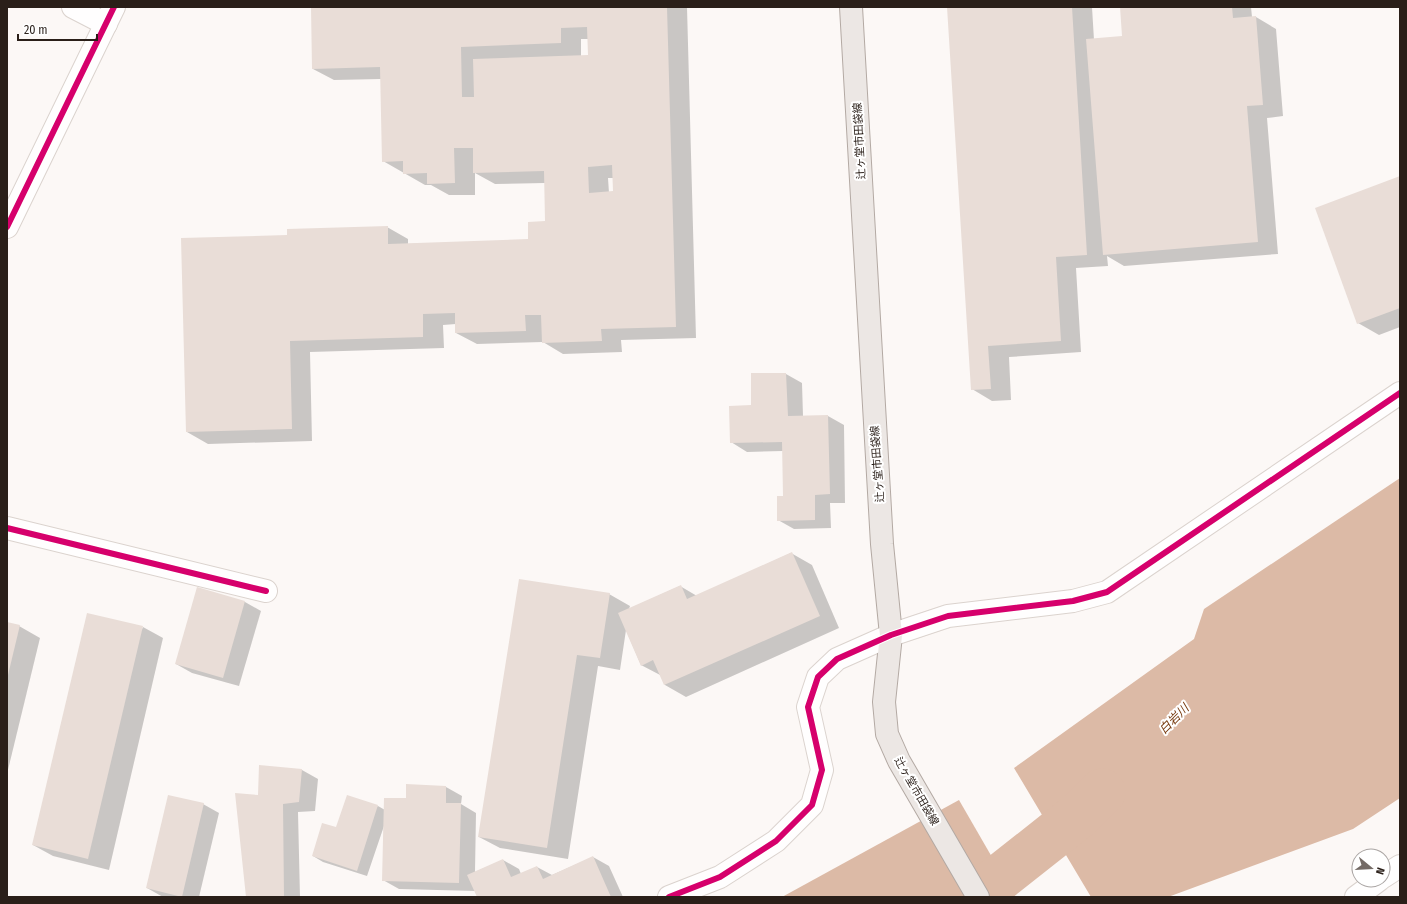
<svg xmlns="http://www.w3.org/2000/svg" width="1407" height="904" viewBox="0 0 1407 904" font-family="'Fira Sans Condensed','Noto Sans JP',sans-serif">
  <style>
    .water { fill: #dcbaa6 }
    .shadow { fill: #0003; fill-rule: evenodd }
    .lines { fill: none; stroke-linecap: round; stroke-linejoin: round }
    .river { stroke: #dcbaa6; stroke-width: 47 }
    .building { fill: #e9ddd7; fill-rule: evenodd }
    .minor-casing { stroke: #dbd3ce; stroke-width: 24 }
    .major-casing { stroke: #b3a9a3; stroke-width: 24 }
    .minor { stroke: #fffefe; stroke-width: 22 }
    .major { stroke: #ece7e4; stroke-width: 22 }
    .cycleway-casing { stroke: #fff; stroke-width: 8 }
    .cycleway { stroke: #d6006c; stroke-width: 6 }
    .labels { text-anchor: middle; stroke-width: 4; stroke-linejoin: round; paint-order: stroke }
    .street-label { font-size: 11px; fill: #2a1f19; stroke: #fff }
    .water-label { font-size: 12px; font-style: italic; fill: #783b10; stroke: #fff }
  </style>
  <rect width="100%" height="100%" fill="#fcf8f6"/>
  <g class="water">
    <path d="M1400 478V798L1353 829 1168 897H1091L1014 768 1194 639 1204 609Z"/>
    <path d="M959 800 1015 897H782Z"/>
  </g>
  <g class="shadow">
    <path d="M312 7H687L696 338 621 340 622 352 563 354 543 342 477 344 456 333V324L443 325 444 348 310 352 312 441 208 444 187 432 288 236 387 227 408 239V244L529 240 546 222 545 183 495 184 475 173V195H449L431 185H425L383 161 381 79 334 80 313 69ZM581 39H588L589 56 581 57ZM608 178H614V192L609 193Z"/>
    <path d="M948 7H1092L1094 40 1123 37 1121 7H1251L1252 17H1256L1276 29 1283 116 1267 118 1278 254 1124 266 1107 256 1108 266 1076 268 1081 352 1009 357 1011 400 992 401 972 389Z"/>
    <path d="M1400 177V327L1379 335 1358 323Z"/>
    <path d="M752 374H786L802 383 803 416H828L844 425 845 503H830L831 528 794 529 778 520 784 497 783 451 747 452 731 442 752 406Z"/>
    <path d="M791 553 812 565 839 628 686 697 665 685 662 676 641 665 626 630 620 670 598 666 568 859 500 848 479 837 609 594 630 606 629 609 680 586 697 596Z"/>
    <path d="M198 589 245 602 261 611 239 686 192 673 176 664Z"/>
    <path d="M7 623 19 626 40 638 7 774Z"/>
    <path d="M143 627 163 638 109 870 53 856 33 845Z"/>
    <path d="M260 766 302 770 318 779 315 811 298 812 300 897H247L259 796Z"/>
    <path d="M446 787 462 796 461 804 476 813 475 872 503 860 519 869 521 874 537 867 552 875 593 857 609 866 623 897H478L475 891 399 889 383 880 384 826 367 876 323 862 313 856 337 829 378 806 385 810 406 799Z"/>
    <path d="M203 804 219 813 199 897H163L147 888Z"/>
  </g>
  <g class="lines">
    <path class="river" d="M968 897 988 887 1079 815 1102 792"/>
  </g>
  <g class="building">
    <path d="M311 7H667L676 327 601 329 602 341 542 343 541 315H525L526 331 455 333V313L423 314V337L290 341 292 429 186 432 181 238 287 235V229L388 226V244L528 239V222L545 221 544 171 473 173V148H454L455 183 427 184V173L403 174V161L382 162 380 67 312 69ZM587 27 588 55 473 59 474 97H462L461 47 561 43V28ZM612 165 613 191 589 193 588 167Z"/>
    <path d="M947 7H1072L1087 255 1056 257 1061 341 988 346 991 389 971 390Z"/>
    <path d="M1120 7H1232L1233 18 1256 16 1263 105 1247 106 1258 242 1103 255 1086 39 1122 36Z"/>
    <path d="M1400 176V308L1357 324 1315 208Z"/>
    <path d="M751 373H786L788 416 828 415 830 494 815 495V520L777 521V496H783L782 442 730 443 729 406 751 405Z"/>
    <path d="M792 552 820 616 664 685 653 660 641 666 618 613 681 585 687 599Z"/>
    <path d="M519 579 610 593 600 658 577 655 547 848 478 837Z"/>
    <path d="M197 587 245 601 223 678 175 664Z"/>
    <path d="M87 613 143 626 88 859 32 845Z"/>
    <path d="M7 622 20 625 8 675H7Z"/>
    <path d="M259 765 302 769 299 802 283 804 284 897H246L235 793 258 795Z"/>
    <path d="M406 784 446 786V803H461L459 883 382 881 384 798H406Z"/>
    <path d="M168 795 204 803 182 897 146 888Z"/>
    <path d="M347 795 378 805 357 871 312 856 322 823 336 827Z"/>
    <path d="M593 856 611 897H477L467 875 503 859 511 877 537 866 543 879Z"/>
  </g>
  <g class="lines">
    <g class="minor-casing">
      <g id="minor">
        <path d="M73 7 106 24"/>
        <path d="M7 227 114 7"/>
        <path d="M7 528 266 591"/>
        <path d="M1383 877 1400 866"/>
        <path d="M669 897 720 877 776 841 812 805 822 770 808 707 818 677 837 659 891 635 948 616 1073 601 1107 592 1400 393"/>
        <path d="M1356 897 1379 880"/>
      </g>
    </g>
    <g class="major-casing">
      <path id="major" d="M851 7 882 544 891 635 884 702 887 734 899 761 978 897"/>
    </g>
    <use href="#minor" class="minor"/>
    <use href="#major" class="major"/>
    <g class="cycleway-casing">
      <g id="cycleway">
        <path d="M7 227 114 7"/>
        <path d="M7 528 266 591"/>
        <path d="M669 897 720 877 776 841 812 805 822 770 808 707 818 677 837 659 891 635 948 616 1073 601 1107 592 1400 393"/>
      </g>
    </g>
    <use href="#cycleway" class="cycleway"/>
  </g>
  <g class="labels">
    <g class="street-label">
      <text transform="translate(859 141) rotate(-93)" y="4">辻ヶ堂市田袋線</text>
      <text transform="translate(877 464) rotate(-94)" y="4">辻ヶ堂市田袋線</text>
      <text transform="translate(917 791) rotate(60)" y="4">辻ヶ堂市田袋線</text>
    </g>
    <g class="water-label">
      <text transform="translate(1174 719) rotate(-45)" y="4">白岩川</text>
    </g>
  </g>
  <rect width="1407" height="904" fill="none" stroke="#2a1f19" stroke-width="16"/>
  <g transform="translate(1371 868) rotate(108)"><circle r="19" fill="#ffffff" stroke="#aaa5a3"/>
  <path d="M0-3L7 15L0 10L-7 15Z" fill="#746b66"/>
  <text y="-6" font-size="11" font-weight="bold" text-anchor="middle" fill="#2a1f19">N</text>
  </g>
  <path d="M18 34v6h79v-6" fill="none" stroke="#2a1f19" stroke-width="2"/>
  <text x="24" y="34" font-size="12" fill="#2a1f19" stroke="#ffffff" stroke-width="3" paint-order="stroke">20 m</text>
</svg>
